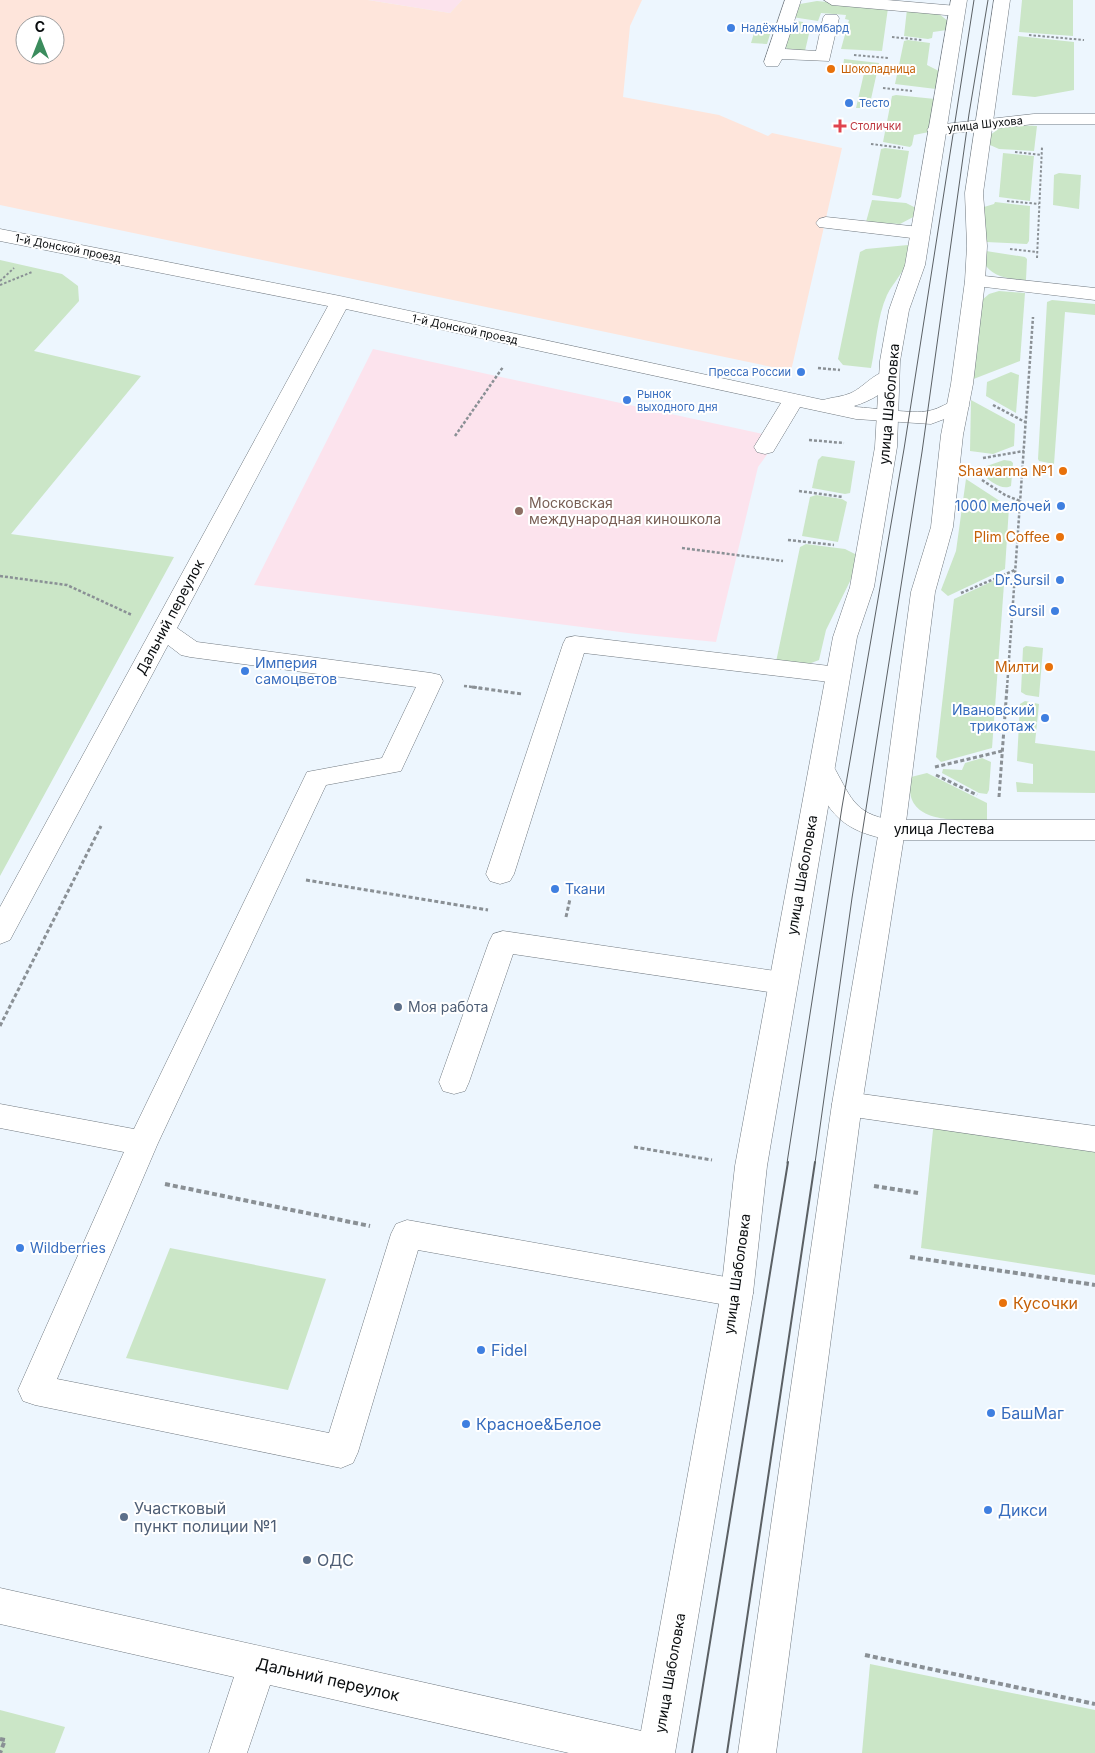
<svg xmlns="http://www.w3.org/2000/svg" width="1095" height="1753" viewBox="0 0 1095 1753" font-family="Inter,sans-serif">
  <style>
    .education { fill: #fce3ed }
    .medical { fill: #fee5db; fill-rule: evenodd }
    .green { fill: #cbe6c7 }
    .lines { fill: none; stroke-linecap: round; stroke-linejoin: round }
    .minor-casing { stroke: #717980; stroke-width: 1 }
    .major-casing { stroke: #717980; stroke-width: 1 }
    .path-far3 { stroke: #8a9095; stroke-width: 2; stroke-dasharray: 2.5 2; stroke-linecap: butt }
    .path-far2 { stroke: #8a9095; stroke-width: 2.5; stroke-dasharray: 3 2; stroke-linecap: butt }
    .path-far1 { stroke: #8a9095; stroke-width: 3; stroke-dasharray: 4 2.5; stroke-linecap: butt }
    .path { stroke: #8a9095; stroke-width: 4; stroke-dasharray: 5 3; stroke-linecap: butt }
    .minor { fill: #fff; fill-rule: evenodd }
    .major { fill: #fff; fill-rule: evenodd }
    .tram-far1 { stroke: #5b6064; stroke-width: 1 }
    .tram { stroke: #5b6064; stroke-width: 2 }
    .shop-dot { fill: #3f7fe0; stroke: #fff; stroke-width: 2 }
    .food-dot { fill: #e8710a; stroke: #fff; stroke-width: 2 }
    .health-dot { fill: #e0444e; stroke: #fff; stroke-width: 2 }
    .education-dot { fill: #8d6e63; stroke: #fff; stroke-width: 2 }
    .service-dot { fill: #5c6f8a; stroke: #fff; stroke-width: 2 }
    .labels { text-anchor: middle; stroke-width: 4; stroke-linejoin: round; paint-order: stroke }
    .far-shop-label { font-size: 11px; fill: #366cbe; stroke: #fff; text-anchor: start }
    .far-food-label { font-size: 11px; fill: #c56008; stroke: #fff; text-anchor: start }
    .far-street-label { font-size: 11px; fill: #090c0e; stroke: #fff }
    .far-health-label { font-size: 11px; fill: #be3a42; stroke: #fff; text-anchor: start }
    .street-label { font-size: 14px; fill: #090c0e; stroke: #fff }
    .food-label { font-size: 14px; fill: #c56008; stroke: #fff; text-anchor: end }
    .education-label { font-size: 14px; fill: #785e54; stroke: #fff; text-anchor: start }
    .shop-label { font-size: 14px; fill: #366cbe; stroke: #fff; text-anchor: end }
    .service-label { font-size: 14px; fill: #4e5e75; stroke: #fff; text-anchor: start }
    .near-food-label { font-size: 16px; fill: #c56008; stroke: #fff; text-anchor: start }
    .near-shop-label { font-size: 16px; fill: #366cbe; stroke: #fff; text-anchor: start }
    .near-service-label { font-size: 16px; fill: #4e5e75; stroke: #fff; text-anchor: start }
    .near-street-label { font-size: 16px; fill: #090c0e; stroke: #fff }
  </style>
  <rect width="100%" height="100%" fill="#edf6fe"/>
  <g class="education">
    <path d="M368 0H462L450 13Z"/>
    <path d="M373 349 767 435 771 449 758 467 716 642 636 634 254 585Z"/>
  </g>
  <path class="medical" d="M0 0H368L450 13 462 0H642L630 26 623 97 719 115 768 136 772 133 842 148 791 371 0 205ZM25 25H55V55H25Z"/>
  <g class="green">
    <path d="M1022 0H1073V36L1019 32Z"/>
    <path d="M817 1 888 8 882 51 841 49 849 20 845 19 846 15 821 13 818 21 792 17 800 4Z"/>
    <path d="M907 9 939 14 948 21 947 30 933 32 932 38 928 39 904 36Z"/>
    <path d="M791 20 803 22V25H811L805 51 789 50 785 47Z"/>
    <path d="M757 23 773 25 767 44 751 43Z"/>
    <path d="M1018 36 1074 42V90L1035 97 1012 95Z"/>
    <path d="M908 40 930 43 927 65 939 71 936 89 895 84 904 41Z"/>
    <path d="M844 59 879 63 869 108H856L865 69 843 67Z"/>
    <path d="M896 95 935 99 929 132 914 135 912 145 910 147 883 142 892 96Z"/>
    <path d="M1017 125 1037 126 1034 151 999 149 990 145V135L1000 128Z"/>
    <path d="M885 148 909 151 901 197 898 199 872 195 881 149Z"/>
    <path d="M1003 153 1034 156 1030 201 999 197Z"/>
    <path d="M1059 173 1081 175 1079 209 1053 205 1054 175Z"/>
    <path d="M872 200 906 203 916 208 915 216 900 224 866 222Z"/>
    <path d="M995 202 1030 206 1029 241 1027 244 986 242 984 207 994 204Z"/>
    <path d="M908 245C914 263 894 280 887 295 877 317 876 345 871 368L843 365 838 359 860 252 866 249Z"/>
    <path d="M986 251 1025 257 1027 259 1026 280C1011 279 995 278 986 266Z"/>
    <path d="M0 260 62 274 78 286 79 301 34 351 141 376 11 534 174 557 0 876Z"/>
    <path d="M999 291 1025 293 1020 361 971 380 981 301 989 294Z"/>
    <path d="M1052 300 1095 304V315L1065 312 1054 464 1039 461 1038 459 1047 302Z"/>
    <path d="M1011 372 1019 375 1016 413 986 396 987 382Z"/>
    <path d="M971 400 1015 424 1014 446 993 454 970 451Z"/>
    <path d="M822 456 855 461 850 493 845 494 812 488 818 460Z"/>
    <path d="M1004 460 1011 461 1013 463 1011 486C1002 491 989 481 983 474L984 467Z"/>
    <path d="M966 479 1009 507 1005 569 948 596 941 590 956 551Z"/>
    <path d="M816 495 842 499 847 502 838 542 802 536 810 497Z"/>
    <path d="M806 544 845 549 857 555 854 573 826 630 819 660 806 665 776 662 800 547Z"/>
    <path d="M995 580H1000L1004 584 992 748 941 762 936 757 954 599Z"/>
    <path d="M1026 646 1043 648 1039 697 1026 695 1021 692 1023 648Z"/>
    <path d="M1025 701 1039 704 1035 743 1095 751V793L1017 792 1016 782 1033 784V764L1017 761 1020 704Z"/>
    <path d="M982 758 991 762 989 790 987 794 979 793 942 773 943 769 962 770 965 763Z"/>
    <path d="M927 773 987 803V820C956 820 901 825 911 777Z"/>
    <path d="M934 1120 1095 1142V1275L921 1248Z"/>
    <path d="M170 1248 326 1279 288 1390 126 1358Z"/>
    <path d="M870 1664 1095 1710V1753H862Z"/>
    <path d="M0 1710 65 1727 55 1753H0Z"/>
  </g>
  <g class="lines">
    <g class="minor-casing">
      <g id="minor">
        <path d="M785 0H801L785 49 816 51 823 18 825 15H837L839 18 829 61 782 59 778 66H766L764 62Z"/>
        <path d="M824 0H887L957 6 965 11 957 16 832 5Z"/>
        <path d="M1034 114H1095V124H1034L936 135 930 134 927 130 930 126 936 125Z"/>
        <path d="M826 217 920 227 927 229 930 233 927 237 920 239 819 227 816 223 819 219Z"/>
        <path d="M0 229 340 296 823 400C833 397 842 397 851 393 866 386 878 367 895 372L899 376C888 391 871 401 854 406L856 407C873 408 913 414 928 411 942 409 950 398 966 401L969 406 966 411 931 424 856 419 800 407 773 452 765 454 757 452 754 447 781 403 346 309 177 628 197 642 431 673 440 675 443 681 401 771 326 785 158 1143 57 1379 329 1433 391 1234 396 1224 407 1220 737 1279 749 1283 753 1293 749 1303 737 1307 418 1250 358 1452 353 1463 341 1468 35 1405 23 1401 18 1390 124 1152 0 1128V1104L134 1129 307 772 382 758 416 687 190 657 181 655 168 645 10 940 0 944V907L328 306 0 241Z"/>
        <path d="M975 275 1095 288V300L968 285 965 281 968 277Z"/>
        <path d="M575 636 838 667 847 669 850 675 847 681 838 683 584 653 514 874 510 881 500 884 490 881 486 874 563 644 566 638Z"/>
        <path d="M823 761 832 764C850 794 852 814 892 820H1095V840H892C843 832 828 814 810 770L814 764Z"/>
        <path d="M503 931 782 972 792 975 796 983 792 991 782 994 513 954 469 1082 465 1091 454 1094 443 1091 439 1082 489 942 493 934Z"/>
        <path d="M847 1092 1095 1126V1152L847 1116 836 1113 832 1104 836 1095Z"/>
        <path d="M0 1588 655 1734 669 1739 674 1753H569L270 1685 247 1753H209L234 1677 0 1624Z"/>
      </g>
    </g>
    <g class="major-casing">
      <g id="major">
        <path d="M951 0H967L925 265 909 310 900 361 897 447 874 587 857 637 767 1166 753 1293 675 1753H637L721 1293 735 1166 833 637 850 587 875 447 880 361 889 310 905 265Z"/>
        <path d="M994 0H1010L983 193 987 246 985 281 973 384 963 435 953 527 935 592 905 830 862 1104 776 1753H738L832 1104 879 830 911 592 931 527 941 435 951 384 965 281 967 246 965 193Z"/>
      </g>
    </g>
    <g class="path-far3">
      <path d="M1029 35 1084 40"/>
      <path d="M892 37 922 40"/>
      <path d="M854 55 888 58"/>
      <path d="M883 88 912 91"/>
      <path d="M871 144 903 148"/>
      <path d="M1015 152 1041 155"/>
      <path d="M1007 201 1039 204"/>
      <path d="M1010 249 1037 252"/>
      <path d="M1037 258 1042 147"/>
      <path d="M0 281 14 268"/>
      <path d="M0 285 32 272"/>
    </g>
    <g class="path-far2">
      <path d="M818 368 840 370"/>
      <path d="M993 405 1025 422"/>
      <path d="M455 436 503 367"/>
      <path d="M809 440 844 443"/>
      <path d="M983 458 1024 451"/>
      <path d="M982 480 1005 495 1020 501"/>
      <path d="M799 491 843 497"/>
      <path d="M788 540 834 545"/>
      <path d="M682 548 783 561"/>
      <path d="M0 576 67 585 132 615"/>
      <path d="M961 593 1015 570"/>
      <path d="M464 686 482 688"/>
      <path d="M1007 688 1033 317"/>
    </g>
    <g class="path-far1">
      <path d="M472 687 522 694"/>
      <path d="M935 767 1002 751"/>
      <path d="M936 775 977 795"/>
      <path d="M999 797 1007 687"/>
      <path d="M306 880 488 910"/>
      <path d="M566 917 570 899"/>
      <path d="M0 1026 101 826"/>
      <path d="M634 1147 712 1160"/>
    </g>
    <g class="path">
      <path d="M165 1184 370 1226"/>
      <path d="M874 1186 918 1193"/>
      <path d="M910 1257 1095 1285"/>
      <path d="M865 1655 1095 1704"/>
      <path d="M0 1739 5 1740 0 1753"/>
    </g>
    <use href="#minor" class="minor"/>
    <use href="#major" class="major"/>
    <g class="tram-far1">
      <path d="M787 1163 842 807 904 449 974 0"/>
      <path d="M815 1163 852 898 922 452 969 114 988 0"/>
    </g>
    <g class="tram">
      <path d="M692 1753 788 1162"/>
      <path d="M727 1753 815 1162"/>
    </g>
  </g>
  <g class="shop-dot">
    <circle cx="731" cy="28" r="5"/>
    <circle cx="849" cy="103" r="5"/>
    <circle cx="801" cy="372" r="5"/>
    <circle cx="627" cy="400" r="5"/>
    <circle cx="1061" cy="506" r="5"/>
    <circle cx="1060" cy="580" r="5"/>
    <circle cx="1055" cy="611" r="5"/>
    <circle cx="245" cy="671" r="5"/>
    <circle cx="1045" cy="718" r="5"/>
    <circle cx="555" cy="889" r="5"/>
    <circle cx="20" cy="1248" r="5"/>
    <circle cx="481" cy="1350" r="5"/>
    <circle cx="991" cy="1413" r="5"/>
    <circle cx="466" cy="1424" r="5"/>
    <circle cx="988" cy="1510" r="5"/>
  </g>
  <g class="food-dot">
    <circle cx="831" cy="69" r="5"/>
    <circle cx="1063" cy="471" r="5"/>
    <circle cx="1060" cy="537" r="5"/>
    <circle cx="1049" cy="667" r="5"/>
    <circle cx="1003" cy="1303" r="5"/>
  </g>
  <path class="health-dot" d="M837.5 118.5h5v5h5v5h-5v5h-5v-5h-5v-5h5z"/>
  <circle class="education-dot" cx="519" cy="511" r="5"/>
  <g class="service-dot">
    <circle cx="398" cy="1007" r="5"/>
    <circle cx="124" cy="1517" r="5"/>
    <circle cx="307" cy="1560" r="5"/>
  </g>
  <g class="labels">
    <g class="far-shop-label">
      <text x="741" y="32">Надёжный ломбард</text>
      <text x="859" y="107">Тесто</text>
      <text x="791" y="376" text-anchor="end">Пресса России</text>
      <text x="637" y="398">Рынок<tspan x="637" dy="13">выходного дня</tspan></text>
    </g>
    <g class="far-food-label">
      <text x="841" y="73">Шоколадница</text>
    </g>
    <g class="far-street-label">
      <text transform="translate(985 124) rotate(-6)" y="4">улица Шухова</text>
      <text transform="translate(68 248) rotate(11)" y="4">1-й Донской проезд</text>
      <text transform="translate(465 329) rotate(12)" y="4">1-й Донской проезд</text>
    </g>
    <g class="far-health-label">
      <text x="850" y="130">Столички</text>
    </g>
    <g class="street-label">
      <text transform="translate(889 404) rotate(-85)" y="5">улица Шаболовка</text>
      <text transform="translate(170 617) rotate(-62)" y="5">Дальний переулок</text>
      <text x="944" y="834">улица Лестева</text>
      <text transform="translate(802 875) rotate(-80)" y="5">улица Шаболовка</text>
      <text transform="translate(737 1274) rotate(-82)" y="5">улица Шаболовка</text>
      <text transform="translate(670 1673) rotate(-80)" y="5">улица Шаболовка</text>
    </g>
    <g class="food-label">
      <text x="1053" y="476">Shawarma №1</text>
      <text x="1050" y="542">Plim Coffee</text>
      <text x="1039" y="672">Милти</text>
    </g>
    <g class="education-label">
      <text x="529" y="508">Московская<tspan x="529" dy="16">международная киношкола</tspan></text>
    </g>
    <g class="shop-label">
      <text x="1051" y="511">1000 мелочей</text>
      <text x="1050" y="585">Dr.Sursil</text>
      <text x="1045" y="616">Sursil</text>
      <text x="255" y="668" text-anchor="start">Империя<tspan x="255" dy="16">самоцветов</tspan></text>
      <text x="1035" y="715">Ивановский<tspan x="1035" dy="16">трикотаж</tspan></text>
      <text x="565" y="894" text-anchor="start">Ткани</text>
      <text x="30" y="1253" text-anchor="start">Wildberries</text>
    </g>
    <g class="service-label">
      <text x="408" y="1012">Моя работа</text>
    </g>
    <g class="near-food-label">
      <text x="1013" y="1309">Кусочки</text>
    </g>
    <g class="near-shop-label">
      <text x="491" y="1356">Fidel</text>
      <text x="1001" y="1419">БашМаг</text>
      <text x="476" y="1430">Красное&amp;Белое</text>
      <text x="998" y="1516">Дикси</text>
    </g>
    <g class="near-service-label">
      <text x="134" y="1514">Участковый<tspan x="134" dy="18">пункт полиции №1</tspan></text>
      <text x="317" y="1566">ОДС</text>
    </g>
    <g class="near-street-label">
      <text transform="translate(328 1679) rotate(13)" y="6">Дальний переулок</text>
    </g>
  </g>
  <g transform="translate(40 40)"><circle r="24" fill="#ffffff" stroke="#9d9e9f"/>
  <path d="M0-4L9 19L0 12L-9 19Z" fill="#3b8c5d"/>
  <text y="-8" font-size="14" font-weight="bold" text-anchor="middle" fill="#090c0e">С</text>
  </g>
</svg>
